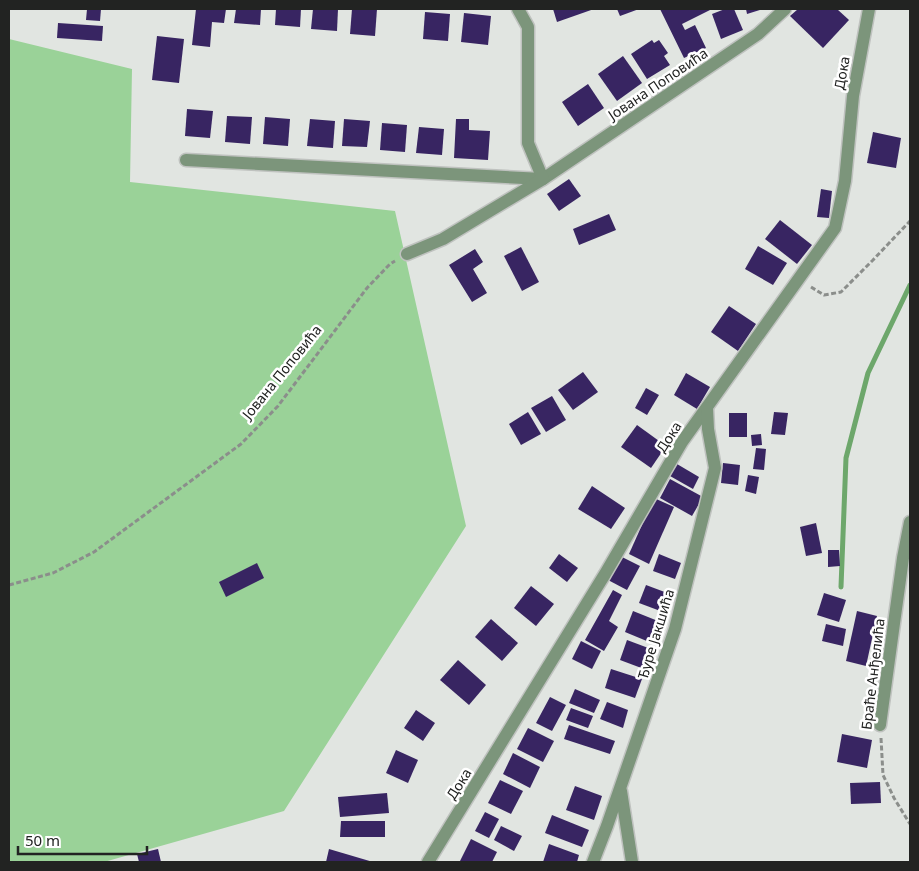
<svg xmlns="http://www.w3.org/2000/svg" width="919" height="871" viewBox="0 0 919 871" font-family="'Noto Sans',sans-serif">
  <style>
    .green { fill: #9ad298 }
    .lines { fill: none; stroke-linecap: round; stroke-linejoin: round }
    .stream { stroke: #6da76b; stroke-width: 5 }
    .building { fill: #382562 }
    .street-casing { stroke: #bfc2bf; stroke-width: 15 }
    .path { stroke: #8b8e8b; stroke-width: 3; stroke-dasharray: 5 2.5; stroke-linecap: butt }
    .street { stroke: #7c957b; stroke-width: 12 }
    .labels { text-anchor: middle; stroke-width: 5; stroke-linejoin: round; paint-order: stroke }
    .street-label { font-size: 14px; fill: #222322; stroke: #fff }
  </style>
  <rect width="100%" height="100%" fill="#e1e5e1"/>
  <path class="green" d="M9 39 132 69 130 182 395 211 466 526 284 811 104 862H9Z"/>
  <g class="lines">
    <path class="stream" d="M841 587 846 458 868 373 910 285"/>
  </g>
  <g class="building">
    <path d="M87 9H101L100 21 86 20Z"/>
    <path d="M196 9H226L224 23 212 22 210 47 192 45Z"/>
    <path d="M236 9H261L260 25 234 23Z"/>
    <path d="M276 9H301L300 27 275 25Z"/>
    <path d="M313 9H338L337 31 311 29Z"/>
    <path d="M352 9H377L375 36 350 34Z"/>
    <path d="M553 9H594L557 22Z"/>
    <path d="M617 9H639L620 16Z"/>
    <path d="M660 9H709L710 10 682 24 685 30 695 25 706 48 684 58Z"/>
    <path d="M725 9H734L743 30 721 39 712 14Z"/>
    <path d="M746 9H763L747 14Z"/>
    <path d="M798 9H837L849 20 823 48 790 16Z"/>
    <path d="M425 12 450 14 448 41 423 39Z"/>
    <path d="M464 13 491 16 488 45 461 42Z"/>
    <path d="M58 23 103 26 102 41 57 38Z"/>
    <path d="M157 36 184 39 179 83 152 80Z"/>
    <path d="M652 40 654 43 659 40 668 53 664 56 670 65 647 79 631 54Z"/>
    <path d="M623 56 642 83 617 101 598 74Z"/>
    <path d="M588 84 604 108 578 126 562 102Z"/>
    <path d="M187 109 213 111 210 138 185 136Z"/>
    <path d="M227 116 252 117 250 144 225 142Z"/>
    <path d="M265 117 290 119 288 146 263 144Z"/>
    <path d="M310 119 335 121 333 148 307 146Z"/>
    <path d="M344 119 370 121 367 147 342 146Z"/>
    <path d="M456 119H469V130L490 131 488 160 454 158Z"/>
    <path d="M382 123 407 125 405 152 380 150Z"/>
    <path d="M419 127 444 129 442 155 416 153Z"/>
    <path d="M873 132 901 138 896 168 867 163Z"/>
    <path d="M569 179 581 196 559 211 547 194Z"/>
    <path d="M821 189 832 191 829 218 817 217Z"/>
    <path d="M609 214 616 230 579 245 573 229Z"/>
    <path d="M780 220 812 245 797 264 765 239Z"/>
    <path d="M758 246 787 263 773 285 745 269Z"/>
    <path d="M521 247 539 282 522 291 504 256Z"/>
    <path d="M475 249 483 262 473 269 487 293 472 302 449 265Z"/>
    <path d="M729 306 756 324 738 351 711 332Z"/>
    <path d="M583 372 598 392 573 410 558 390Z"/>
    <path d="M686 373 710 387 697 409 674 395Z"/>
    <path d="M646 388 659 395 647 415 635 408Z"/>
    <path d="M552 396 566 420 546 432 531 408Z"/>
    <path d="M528 412 541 434 521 445 509 424Z"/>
    <path d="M774 412 788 413 785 435 771 434Z"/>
    <rect x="729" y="413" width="18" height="24"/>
    <path d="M637 425 666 446 651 468 621 447Z"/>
    <path d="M761 434 762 445 752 446 751 435Z"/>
    <path d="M756 448 766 449 764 470 753 469Z"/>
    <path d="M723 463 740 465 738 485 721 483Z"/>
    <path d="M677 464 699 477 693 489 670 476Z"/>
    <path d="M748 475 759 477 756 494 745 491Z"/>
    <path d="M670 479 703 497 692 516 660 498Z"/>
    <path d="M592 486 625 508 611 529 578 509Z"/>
    <path d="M654 498 674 507 649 564 629 554Z"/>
    <path d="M816 523 822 553 806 556 800 527Z"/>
    <path d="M828 550H839L840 566 828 567Z"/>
    <path d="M559 554 578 568 567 582 549 568Z"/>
    <path d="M659 554 681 563 675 579 653 571Z"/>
    <path d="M620 556 640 566 627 590 608 580Z"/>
    <path d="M257 563 264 578 226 597 219 582Z"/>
    <path d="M646 585 670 594 663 612 639 603Z"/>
    <path d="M531 586 554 604 536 626 514 608Z"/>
    <path d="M613 590 622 595 609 621 618 627 604 651 585 640Z"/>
    <path d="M824 593 846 600 839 622 817 615Z"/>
    <path d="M633 611 663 623 654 644 625 632Z"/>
    <path d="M857 611 877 616 866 666 846 661Z"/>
    <path d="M491 619 518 643 502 661 475 637Z"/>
    <path d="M826 624 846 629 843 646 822 641Z"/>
    <path d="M627 640 651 649 644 669 620 660Z"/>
    <path d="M581 641 601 651 592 669 572 659Z"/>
    <path d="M458 660 486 685 469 705 440 680Z"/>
    <path d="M611 669 642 679 635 698 605 688Z"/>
    <path d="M575 689 600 700 594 713 569 703Z"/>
    <path d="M550 697 566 705 552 731 536 723Z"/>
    <path d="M607 702 628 710 623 728 600 719Z"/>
    <path d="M571 708 593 716 588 728 566 720Z"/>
    <path d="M416 710 435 723 423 741 404 728Z"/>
    <path d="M569 725 615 741 610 754 564 739Z"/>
    <path d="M528 728 554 741 543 762 517 749Z"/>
    <path d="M842 734 872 740 867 768 837 762Z"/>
    <path d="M396 750 418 760 408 783 386 773Z"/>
    <path d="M513 753 540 767 530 788 503 774Z"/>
    <path d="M500 780 523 791 511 814 488 803Z"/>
    <path d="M880 782 881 803 851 804 850 783Z"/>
    <path d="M575 786 602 796 594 820 566 810Z"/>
    <path d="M387 793 389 813 340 817 338 797Z"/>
    <path d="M485 812 499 819 489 838 475 831Z"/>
    <path d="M552 815 589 830 582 847 545 833Z"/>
    <path d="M341 821H385V837H340Z"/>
    <path d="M501 826 522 836 514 851 494 840Z"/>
    <path d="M471 839 497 852 492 862H462L460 861Z"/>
    <path d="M549 844 579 855 577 862H543Z"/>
    <path d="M158 849 161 862H139L137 854Z"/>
    <path d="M329 849 373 862H326Z"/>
  </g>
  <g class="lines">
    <g class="street-casing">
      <g id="street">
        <path d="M186 160 543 179 758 34 785 9"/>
        <path d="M407 254 443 239 543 179 528 143V27L518 9"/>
        <path d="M880 725 903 558 910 522"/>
        <path d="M621 791 632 862"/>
        <path d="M428 862 605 574 682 442 835 228 845 181 853 96 869 9"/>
        <path d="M593 862 607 826 675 629 715 468 708 429 707 408"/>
      </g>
    </g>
    <g class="path">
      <path d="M811 287 824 295 841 292 873 260 910 221"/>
      <path d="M9 585 53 573 94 552 241 444 278 406 367 288 390 264 395 261"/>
      <path d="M881 738 883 775 894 798 910 824"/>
    </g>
    <use href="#street" class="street"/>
  </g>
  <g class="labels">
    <g class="street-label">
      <text transform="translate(842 73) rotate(-80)" y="5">Дока</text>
      <text transform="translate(658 84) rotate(-34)" y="5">Јована Поповића</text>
      <text transform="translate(282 372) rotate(-51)" y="5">Јована Поповића</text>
      <text transform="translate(669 437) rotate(-57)" y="5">Дока</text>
      <text transform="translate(656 634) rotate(-73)" y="5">Ђуре Јакшића</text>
      <text transform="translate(873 674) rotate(-83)" y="5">Браће Анђелића</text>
      <text transform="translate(459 784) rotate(-58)" y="5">Дока</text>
    </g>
  </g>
  <rect width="919" height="871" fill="none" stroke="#222322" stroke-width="20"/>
  <path d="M18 846v8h129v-8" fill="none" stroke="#222322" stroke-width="2.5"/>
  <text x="25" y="846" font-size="15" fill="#222322" stroke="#ffffff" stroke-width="4" paint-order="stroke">50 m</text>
</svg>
